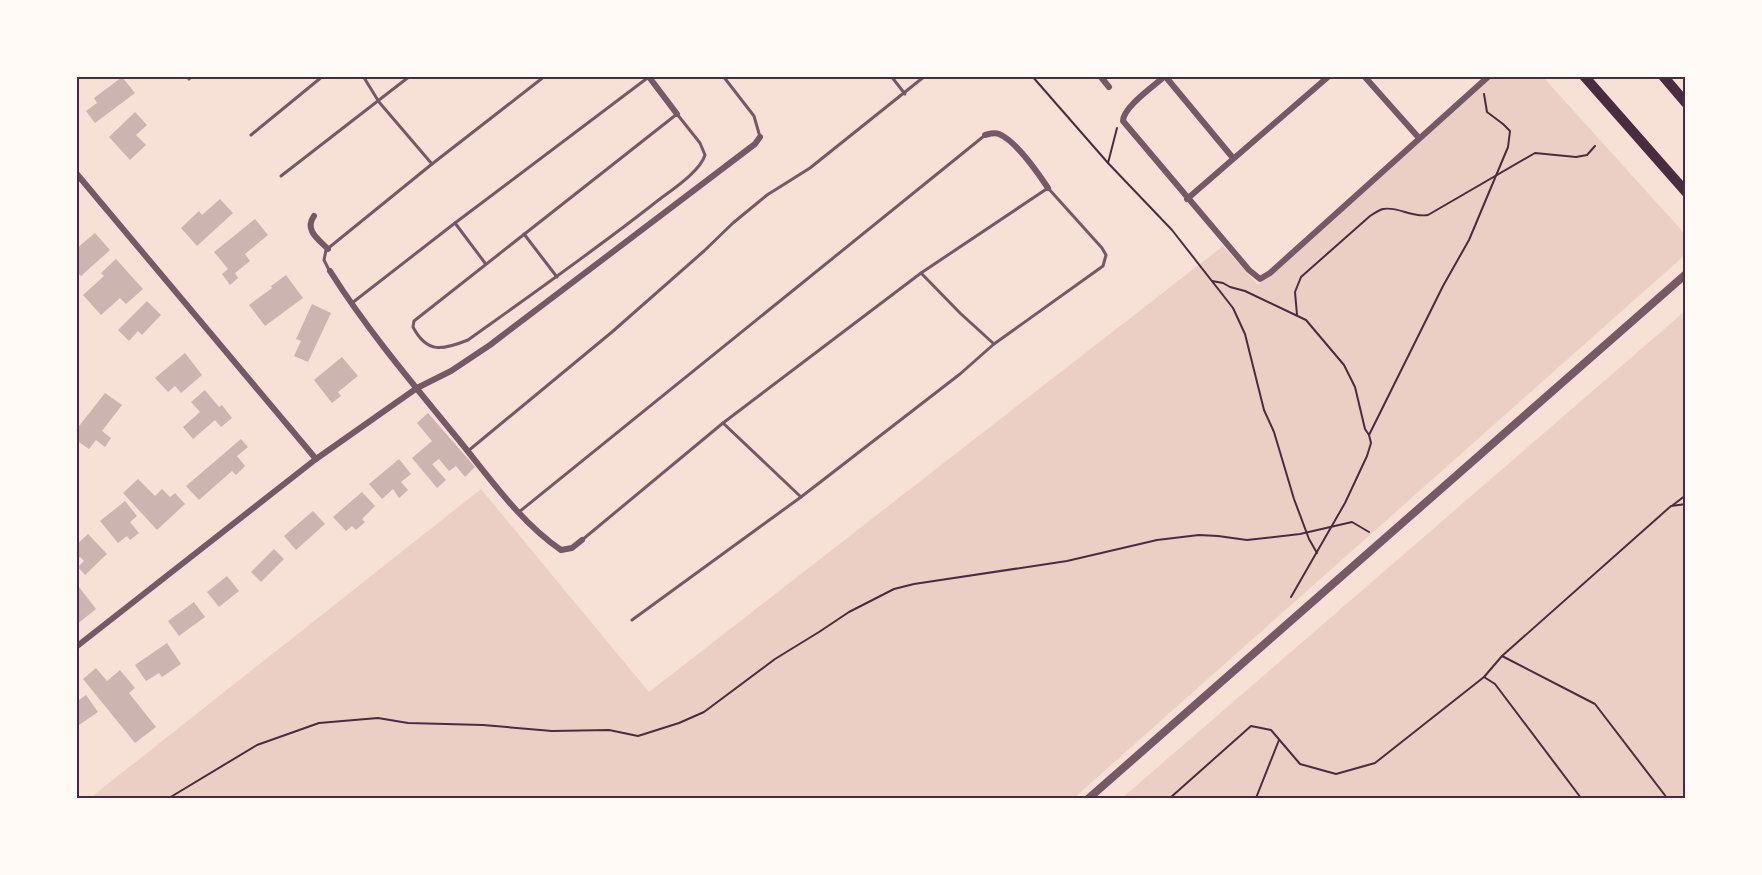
<svg xmlns="http://www.w3.org/2000/svg" width="1762" height="875" viewBox="0 0 1762 875" font-family="Roboto,sans-serif">
  <style>
    .green { fill: #ebcfc5 }
    .building { fill: #ccb4b1 }
    .lines { fill: none; stroke-linecap: round; stroke-linejoin: round }
    .path { stroke: #4a2c40; stroke-width: 2 }
    .service { stroke: #755966; stroke-width: 3 }
    .minor { stroke: #755966; stroke-width: 6 }
    .tertiary { stroke: #755966; stroke-width: 8 }
    .motorway { stroke: #4a2c40; stroke-width: 10 }
    .neatline { fill: none; stroke: #4a2c40; stroke-width: 2 }
  </style>
  <rect width="100%" height="100%" fill="#f7e1d7"/>
  <g class="green">
    <path d="M1490 77H1543L1685 234V255L1074 798H90L481 489 649 692 1223 246 1258 285Z"/>
    <path d="M1685 311V798H1122Z"/>
  </g>
  <g class="building">
    <path d="M122 77 135 93 95 123 86 111 97 103 94 98Z"/>
    <path d="M135 112 147 125 136 135 146 145 130 160 109 137Z"/>
    <path d="M220 199 233 213 197 246 181 228 199 211 202 215Z"/>
    <path d="M255 219 268 235 245 254 250 261 235 273 238 278 230 285 222 274 228 269 214 252Z"/>
    <path d="M95 233 110 250 81 276 76 272V249Z"/>
    <path d="M116 259 143 289 126 304 120 298 101 315 83 295 104 276 101 273Z"/>
    <path d="M286 275 303 298 265 326 249 305 272 288 271 286Z"/>
    <path d="M147 301 161 315 142 335 138 331 129 341 118 330Z"/>
    <path d="M312 304 331 313 308 362 294 356 301 341 296 339Z"/>
    <path d="M185 353 202 375 181 393 175 386 168 392 155 378Z"/>
    <path d="M342 357 358 376 338 392 341 396 332 403 314 380Z"/>
    <path d="M205 390 219 407 222 405 232 418 221 427 215 420 193 439 183 427 200 412 191 402Z"/>
    <path d="M105 393 122 405 102 431 111 438 105 447 96 440 89 449 76 440V430Z"/>
    <path d="M428 413 475 467 465 477 456 466 449 471 439 459 432 464 446 480 437 488 412 458 432 441 417 423Z"/>
    <path d="M241 439 248 447 237 456 245 466 236 475 232 471 199 500 186 486Z"/>
    <path d="M399 459 411 474 401 482 408 490 399 498 393 489 382 499 369 484Z"/>
    <path d="M138 479 155 496 162 489 170 497 175 493 185 504 157 530 123 493Z"/>
    <path d="M362 492 375 506 362 519 365 522 356 530 352 526 346 531 333 517Z"/>
    <path d="M125 501 137 516 130 522 139 533 130 540 127 536 118 543 100 521Z"/>
    <path d="M313 511 325 524 296 550 284 536Z"/>
    <path d="M88 534 107 554 85 575 78 567 84 561 80 557 76 560V545Z"/>
    <path d="M274 549 284 559 261 582 251 572Z"/>
    <path d="M227 576 239 591 219 607 207 592Z"/>
    <path d="M79 587 96 609 76 625V589Z"/>
    <path d="M194 602 205 617 179 636 168 621Z"/>
    <path d="M167 643 181 664 162 677 159 673 146 681 135 665Z"/>
    <path d="M96 668 107 681 120 670 135 688 129 693 156 727 135 743 83 679Z"/>
    <path d="M86 695 98 712 76 727V702Z"/>
  </g>
  <g class="lines">
    <g class="path">
      <path d="M1032 76 1108 163 1117 128"/>
      <path d="M1108 163 1172 230 1233 308 1245 334 1264 410 1274 432 1294 499 1309 539 1317 553"/>
      <path d="M1212 281 1223 283 1230 287 1245 291 1306 320 1344 365 1355 387 1365 429 1369 435 1371 443 1367 456 1345 503 1291 597"/>
      <path d="M1297 315 1295 292 1301 277 1370 216C1373 214 1379 210 1383 209 1398 206 1412 218 1428 215L1535 153 1576 157 1587 155 1595 146"/>
      <path d="M1369 435 1443 286 1469 240 1508 147 1510 131 1503 124 1487 112 1484 94"/>
      <path d="M1673 505 1686 495"/>
      <path d="M1502 656 1595 704 1667 798"/>
      <path d="M1484 677 1495 684 1581 798"/>
      <path d="M169 798 257 745 319 723 378 718 408 723 483 725 552 731 609 730 638 736 679 723 704 712 775 659 819 632 849 612 894 589 914 584 1067 561 1157 540 1199 535 1218 536 1247 540 1300 534 1352 522 1369 532"/>
      <path d="M1170 798 1251 726 1271 730 1300 764 1336 774 1375 763 1484 677 1502 656 1671 506 1686 504"/>
      <path d="M1256 798 1279 740"/>
    </g>
    <g class="service">
      <path d="M363 76 379 102 432 164"/>
      <path d="M723 76 754 116 760 137"/>
      <path d="M891 76 905 94"/>
      <path d="M189 79 192 76"/>
      <path d="M677 114 700 143 705 155C700 172 670 191 656 202 595 250 531 295 468 340 443 350 427 354 413 327L414 321Z"/>
      <path d="M251 135 323 76"/>
      <path d="M281 176 410 76"/>
      <path d="M455 223 485 263"/>
      <path d="M524 234 557 277"/>
      <path d="M329 270 324 260 326 250 432 164 545 76"/>
      <path d="M921 273 960 313 994 344"/>
      <path d="M352 303 455 223 650 76"/>
      <path d="M723 423 801 497"/>
      <path d="M468 451 612 332 704 251 733 223 767 195 810 168 925 76"/>
      <path d="M519 512 984 136"/>
      <path d="M582 540 723 423 921 273 1048 188 1102 248 1106 255 1103 266 994 344 960 374 801 497 632 620"/>
    </g>
    <g class="minor">
      <path d="M1100 76 1109 87"/>
      <path d="M1165 76C1154 86 1123 107 1123 121L1249 270 1260 279 1270 273 1489 76"/>
      <path d="M1165 76 1233 158"/>
      <path d="M1364 76 1419 138"/>
      <path d="M649 77 677 114"/>
      <path d="M985 135C989 134 994 132 999 134 1016 141 1038 173 1048 188"/>
      <path d="M76 173 316 459"/>
      <path d="M1187 199 1329 76"/>
      <path d="M314 216C304 230 318 239 328 249"/>
      <path d="M330 271C368 331 413 384 458 439 489 477 520 522 561 550L572 548 582 540"/>
      <path d="M76 647 316 459 417 388 451 371 490 345 755 144 760 137"/>
    </g>
    <path class="tertiary" d="M1089 798 1686 274"/>
    <g class="motorway">
      <path d="M1584 76 1686 192"/>
      <path d="M1663 76 1686 103"/>
    </g>
  </g>
  <rect width="1762" height="875" fill="none" stroke="#fffaf5" stroke-width="156"/>
  <rect x="78" y="78" width="1606" height="719" class="neatline"/>
</svg>
